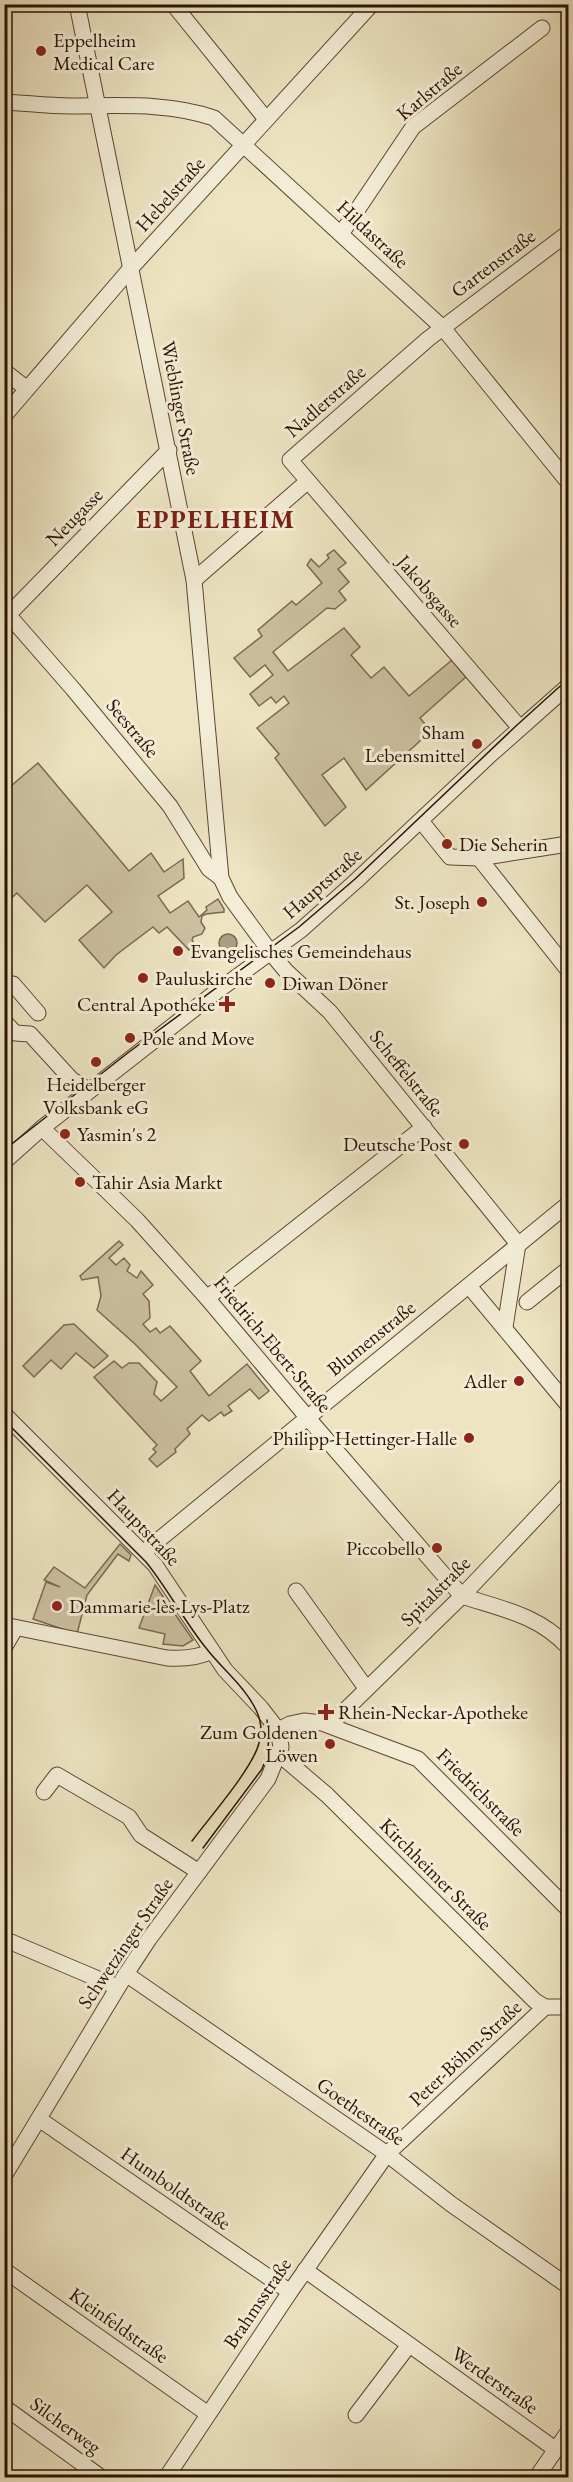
<svg xmlns="http://www.w3.org/2000/svg" width="573" height="2482" viewBox="0 0 573 2482" font-family="'EB Garamond',serif">
  <style>
    .green { fill: #ccc0a1; stroke: #7c6952; stroke-width: 1.5 }
    .water { fill: #ab9d81; stroke: #78654e; stroke-width: 1.5 }
    .lines { fill: none; stroke-linecap: round; stroke-linejoin: round }
    .minor-casing { stroke: #5c4632; stroke-width: 17 }
    .minor { stroke: #f3edd7; stroke-width: 15 }
    .tram { stroke: #2b1202; stroke-width: 1.5 }
    .poi-dot { fill: #8f2418; stroke: #f3edd7; stroke-width: 2 }
    .labels { text-anchor: middle; stroke-width: 6; stroke-linejoin: round; paint-order: stroke }
    .poi-label { font-size: 20px; fill: #2b1202; stroke: #f3edd7; text-anchor: start }
    .street-label { font-size: 20px; fill: #2b1202; stroke: #f3edd7 }
    .district-label { font-size: 26px; font-weight: bold; letter-spacing: 1.5px; fill: #7a1f14; stroke: #f3edd7 }
  </style>
  <rect width="100%" height="100%" fill="#ede4c2"/>
  <filter id="stains"><feTurbulence type="fractalNoise" baseFrequency=".00333" numOctaves="4"/><feColorMatrix values="0 0 0 0 .2 0 0 0 0 .09 0 0 0 0 .02 0 0 0 .5 -.17"/></filter>
  <radialGradient id="worn" r=".72"><stop offset=".6" stop-color="#630" stop-opacity="0"/><stop offset="1" stop-color="#630" stop-opacity=".3"/></radialGradient>
  <g class="green">
    <path d="M334 550 346 563 338 569 349 582 339 591 346 600 335 609 327 608 273 652 288 671 344 628 360 647 351 655 371 678 384 667 409 696 452 660 466 677 420 718 431 731 366 790 344 758 322 775 346 807 325 826 275 758 279 754 257 728 289 703 284 696 276 703 271 697 259 706 250 694 273 675 265 665 250 677 234 658 262 636 258 630 292 601 296 605 322 583 307 565 311 559 319 567 329 558 327 555Z"/>
    <path d="M38 763 129 871 151 853 164 872 183 859 184 878 158 896 170 913 188 901 199 917 207 910 206 907 218 899 224 909V912L206 914 202 916 201 922 205 928 202 934 193 937 192 940 196 946 189 950 167 927 159 933 153 927 116 955 104 968 79 940 112 912 87 885 45 922 17 893 5 904V791Z"/>
    <path d="M119 1241 123 1245 109 1258 116 1265 124 1258 130 1265 127 1271 137 1278 141 1271 153 1285 143 1294 149 1301 150 1318 143 1324 150 1332 156 1328 160 1333 170 1326 201 1361 190 1371 209 1396 247 1364 269 1391 259 1399 250 1389 228 1406 232 1411 224 1416 221 1412 209 1421 202 1415 187 1429 190 1434 175 1449 176 1452 157 1467 149 1459 156 1452 153 1449 157 1445 94 1377 114 1361 122 1368 129 1363H139L157 1382 154 1394 161 1401 177 1387 135 1344 97 1310 101 1296 98 1277 82 1280 80 1276Z"/>
    <path d="M74 1324 108 1356 94 1368 76 1353 61 1369 51 1360 34 1377 23 1366 64 1325Z"/>
    <path d="M120 1544 131 1555 129 1561 118 1554 87 1595 77 1634 33 1619 46 1582 60 1587 44 1580 54 1567 85 1588Z"/>
    <path d="M155 1585 193 1640 183 1646 163 1644 165 1634 139 1628Z"/>
  </g>
  <circle class="water" cx="228" cy="943" r="9"/>
  <g class="lines">
    <g class="minor-casing">
      <g id="minor">
        <path d="M77 4 194 580 221 878 230 897 271 953 286 971 330 1012 518 1244 505 1327"/>
        <path d="M173 4 266 119"/>
        <path d="M4 102C26 103 48 106 70 106 118 106 168 102 214 118L443 328 568 482"/>
        <path d="M341 234 413 127 542 28"/>
        <path d="M4 371 27 389"/>
        <path d="M4 416 131 268 372 4"/>
        <path d="M194 580 308 481"/>
        <path d="M4 610 73 689 170 806 209 869 221 878"/>
        <path d="M9 614 169 450"/>
        <path d="M520 728 290 460 428 339 568 233"/>
        <path d="M421 821 450 857 479 858 568 844"/>
        <path d="M479 858 568 970"/>
        <path d="M4 992 13 984 38 1013"/>
        <path d="M4 1021 15 1033 30 1034 72 1080 81 1085"/>
        <path d="M42 1128 137 1220 207 1298 307 1417 462 1596"/>
        <path d="M4 1162 42 1128 216 992 301 930 356 881 489 756 568 686"/>
        <path d="M469 1286 568 1405"/>
        <path d="M207 1298 424 1127"/>
        <path d="M527 1302 568 1269"/>
        <path d="M4 1414 155 1565 225 1670 261 1708 278 1730 281 1747 268 1779 149 1939 126 1974 4 2176"/>
        <path d="M144 1552 568 1204"/>
        <path d="M296 1591 366 1688"/>
        <path d="M462 1596C502 1609 538 1615 568 1647"/>
        <path d="M4 1625 167 1658C183 1659 198 1658 212 1651"/>
        <path d="M4 1648 15 1629"/>
        <path d="M330 1725 462 1596 568 1484"/>
        <path d="M278 1730 290 1724 304 1721 322 1723 418 1759 568 1909"/>
        <path d="M280 1755 327 1795 535 2001 545 2007H568"/>
        <path d="M44 1792 57 1775 129 1817 141 1835 199 1872"/>
        <path d="M4 1939 117 1987"/>
        <path d="M126 1974 387 2154 451 2204 568 2286"/>
        <path d="M39 2119 290 2292"/>
        <path d="M4 2270 208 2414"/>
        <path d="M305 2270 555 2449"/>
        <path d="M4 2407 102 2478"/>
        <path d="M356 2415 409 2345"/>
        <path d="M166 2478 290 2292 387 2154 545 2007"/>
        <path d="M536 2478 568 2432"/>
      </g>
    </g>
    <use href="#minor" class="minor"/>
    <g class="tram">
      <path d="M4 1150 129 1052 299 927 355 879 517 725 568 679"/>
      <path d="M4 1420 146 1562C168 1589 184 1621 206 1648 222 1669 246 1687 257 1712 261 1721 262 1733 259 1743 253 1768 209 1818 192 1841"/>
      <path d="M203 1848 262 1769C269 1752 270 1738 267 1720"/>
    </g>
  </g>
  <g class="poi-dot">
    <circle cx="41" cy="51" r="6"/>
    <circle cx="477" cy="744" r="6"/>
    <circle cx="447" cy="844" r="6"/>
    <circle cx="482" cy="902" r="6"/>
    <circle cx="178" cy="951" r="6"/>
    <circle cx="143" cy="978" r="6"/>
    <circle cx="270" cy="983" r="6"/>
    <path d="M224 995h6v6h6v6h-6v6h-6v-6h-6v-6h6z"/>
    <circle cx="130" cy="1038" r="6"/>
    <circle cx="96" cy="1062" r="6"/>
    <circle cx="65" cy="1134" r="6"/>
    <circle cx="464" cy="1144" r="6"/>
    <circle cx="80" cy="1182" r="6"/>
    <circle cx="519" cy="1381" r="6"/>
    <circle cx="469" cy="1438" r="6"/>
    <circle cx="437" cy="1548" r="6"/>
    <circle cx="57" cy="1606" r="6"/>
    <path d="M323 1703h6v6h6v6h-6v6h-6v-6h-6v-6h6z"/>
    <circle cx="330" cy="1744" r="6"/>
  </g>
  <g class="labels">
    <g class="poi-label">
      <text x="53" y="47">Eppelheim<tspan x="53" dy="23">Medical Care</tspan></text>
      <text x="465" y="739" text-anchor="end">Sham<tspan x="465" dy="23">Lebensmittel</tspan></text>
      <text x="459" y="851">Die Seherin</text>
      <text x="470" y="909" text-anchor="end">St. Joseph</text>
      <text x="190" y="958">Evangelisches Gemeindehaus</text>
      <text x="155" y="985">Pauluskirche</text>
      <text x="282" y="990">Diwan Döner</text>
      <text x="215" y="1011" text-anchor="end">Central Apotheke</text>
      <text x="142" y="1045">Pole and Move</text>
      <text x="96" y="1091" text-anchor="middle">Heidelberger<tspan x="96" dy="23">Volksbank eG</tspan></text>
      <text x="77" y="1141">Yasmin's 2</text>
      <text x="452" y="1151" text-anchor="end">Deutsche Post</text>
      <text x="92" y="1189">Tahir Asia Markt</text>
      <text x="507" y="1388" text-anchor="end">Adler</text>
      <text x="457" y="1445" text-anchor="end">Philipp-Hettinger-Halle</text>
      <text x="425" y="1555" text-anchor="end">Piccobello</text>
      <text x="69" y="1613">Dammarie-lès-Lys-Platz</text>
      <text x="338" y="1719">Rhein-Neckar-Apotheke</text>
      <text x="318" y="1739" text-anchor="end">Zum Goldenen<tspan x="318" dy="23">Löwen</tspan></text>
    </g>
    <g class="street-label">
      <text transform="translate(429 91) rotate(-40)" y="7">Karlstraße</text>
      <text transform="translate(170 194) rotate(-48)" y="7">Hebelstraße</text>
      <text transform="translate(373 234) rotate(43)" y="7">Hildastraße</text>
      <text transform="translate(493 263) rotate(-37)" y="7">Gartenstraße</text>
      <text transform="translate(325 401) rotate(-41)" y="7">Nadlerstraße</text>
      <text transform="translate(181 408) rotate(79)" y="7">Wieblinger Straße</text>
      <text transform="translate(74 517) rotate(-46)" y="7">Neugasse</text>
      <text transform="translate(430 591) rotate(49)" y="7">Jakobsgasse</text>
      <text transform="translate(133 728) rotate(50)" y="7">Seestraße</text>
      <text transform="translate(322 883) rotate(-41)" y="7">Hauptstraße</text>
      <text transform="translate(407 1073) rotate(51)" y="7">Scheffelstraße</text>
      <text transform="translate(371 1338) rotate(-39)" y="7">Blumenstraße</text>
      <text transform="translate(273 1344) rotate(50)" y="7">Friedrich-Ebert-Straße</text>
      <text transform="translate(144 1527) rotate(47)" y="7">Hauptstraße</text>
      <text transform="translate(435 1591) rotate(-45)" y="7">Spitalstraße</text>
      <text transform="translate(481 1792) rotate(45)" y="7">Friedrichstraße</text>
      <text transform="translate(436 1874) rotate(45)" y="7">Kirchheimer Straße</text>
      <text transform="translate(125 1943) rotate(-56)" y="7">Schwetzinger Straße</text>
      <text transform="translate(465 2053) rotate(-43)" y="7">Peter-Böhm-Straße</text>
      <text transform="translate(361 2111) rotate(35)" y="7">Goethestraße</text>
      <text transform="translate(176 2188) rotate(35)" y="7">Humboldtstraße</text>
      <text transform="translate(257 2303) rotate(-56)" y="7">Brahmsstraße</text>
      <text transform="translate(119 2325) rotate(35)" y="7">Kleinfeldstraße</text>
      <text transform="translate(495 2380) rotate(35)" y="7">Werderstraße</text>
      <text transform="translate(66 2425) rotate(36)" y="7">Silcherweg</text>
    </g>
    <g class="district-label">
      <text x="216" y="528">EPPELHEIM</text>
    </g>
  </g>
  <rect width="573" height="2482" fill="none" stroke="#ede4c2" stroke-width="24"/>
  <rect x="6" y="6" width="561" height="2470" fill="none" stroke="#2b1202" stroke-width="3"/>
  <rect x="12" y="12" width="549" height="2458" fill="none" stroke="#2b1202" stroke-width="1.5"/>
  <rect width="100%" height="100%" filter="url(#stains)"/>
  <rect width="100%" height="100%" fill="url(#worn)"/>
</svg>
